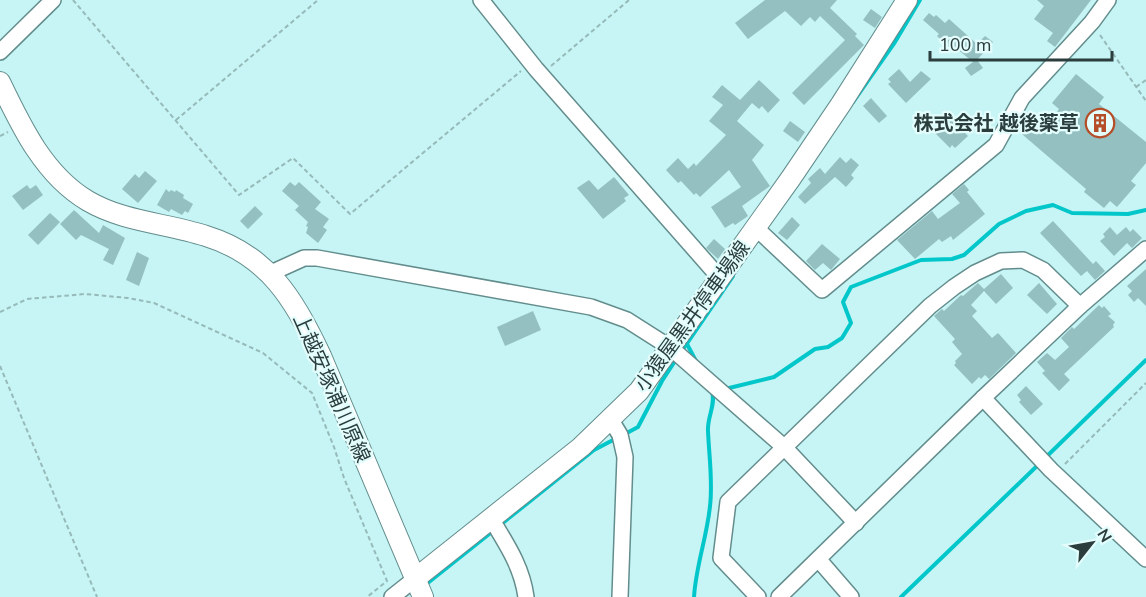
<svg xmlns="http://www.w3.org/2000/svg" width="1146" height="597" viewBox="0 0 1146 597" font-family="'Nunito Sans','Noto Sans JP',sans-serif">
  <style>
    .lines { fill: none; stroke-linecap: round; stroke-linejoin: round }
    .stream { stroke: #02c7ca; stroke-width: 4 }
    .building { fill: #95c0c1 }
    .minor-casing { stroke: #638d8d; stroke-width: 18 }
    .major-casing { stroke: #638d8d; stroke-width: 22 }
    .path { stroke: #96baba; stroke-width: 2; stroke-dasharray: 4.5 3; stroke-linecap: butt }
    .minor { stroke: #fff; stroke-width: 15 }
    .major { stroke: #fff; stroke-width: 20 }
    .labels { text-anchor: middle; stroke-width: 4.5; stroke-linejoin: round; paint-order: stroke }
    .poi-label { font-size: 20px; font-weight: bold; fill: #2b3d3d; stroke: #e3fdfd; text-anchor: end }
    .street-label { font-size: 20px; fill: #2b3d3d; stroke: #e3fdfd }
  </style>
  <rect width="100%" height="100%" fill="#c7f4f4"/>
  <g class="lines">
    <g class="stream">
      <path d="M853 102 895 42 920 0"/>
      <path d="M687 344 697 363"/>
      <path d="M681 352 733 276"/>
      <path d="M725 389 774 377 815 349 828 347 842 338 851 323 843 302 851 287 921 260 952 259 964 255 999 224 1026 211 1053 205 1072 213 1128 214 1146 210"/>
      <path d="M625 434 638 427 662 381 677 358"/>
      <path d="M1044 459 1146 360"/>
      <path d="M499 526 594 450 615 439"/>
      <path d="M424 586 493 531"/>
      <path d="M694 597C696 565 707 537 710 506 713 481 709 456 708 431 707 417 716 405 712 391"/>
      <path d="M901 597 1039 464"/>
    </g>
  </g>
  <g class="building">
    <path d="M765 0H837L830 8 857 34 855 36 864 45 804 105 792 93 845 40 820 16 815 22 810 17 801 26 785 11 748 39 735 23Z"/>
    <path d="M1037 0H1091L1055 47 1047 41 1053 33 1034 19 1044 6Z"/>
    <path d="M871 9 882 17 875 28 863 20Z"/>
    <path d="M929 13 934 17 936 15 945 23 949 19 977 44 985 36 993 42 977 60 983 68 971 76 965 68 973 62 951 44 949 47 937 36 939 34 923 20Z"/>
    <path d="M899 69 910 82 921 71 931 79 906 103 888 84 891 82 888 79Z"/>
    <path d="M1076 74 1104 97 1099 104 1146 142V163L1131 181 1136 185 1117 207 1110 201 1104 208 1084 192 1086 189 1016 129 1028 112 1046 126 1059 109 1052 103Z"/>
    <path d="M759 80 780 100 768 113 762 106 759 109 752 103 737 121 764 145 752 160 770 186 742 206 748 216 735 225 733 223 725 228 711 207 741 187 729 170 700 197 696 193 694 195 681 181 678 183 666 170 678 158 688 169 694 163 696 166 726 135 709 121 723 105 712 97 722 85 740 100Z"/>
    <path d="M871 98 887 116 879 123 863 106Z"/>
    <path d="M948 116 968 136 955 148 952 145 950 148 933 131Z"/>
    <path d="M790 121 805 132 798 142 783 131Z"/>
    <path d="M840 157 846 163 851 158 859 165 851 175 854 178 846 187 835 177 805 204 798 197 811 183 808 179 820 168 825 174Z"/>
    <path d="M145 171 157 181 138 203 122 189 135 174 139 178Z"/>
    <path d="M614 177 629 195 624 198 626 201 603 219 577 188 589 180 598 190Z"/>
    <path d="M290 182 295 186 299 182 321 202 315 209 329 219 323 227 327 230 318 243 306 233 308 227 306 226 308 222 295 210 299 206 282 191Z"/>
    <path d="M964 184 969 190 967 192 985 214 953 240 951 236 942 242 939 239 915 259 897 240 932 211 938 219 960 203 952 194Z"/>
    <path d="M27 185 30 189 36 185 43 195 23 210 12 196Z"/>
    <path d="M166 189 169 192 171 190 175 192 176 190 184 195 183 198 193 204 188 213 185 211 182 215 171 209 169 212 157 205Z"/>
    <path d="M255 206 263 214 248 229 240 221Z"/>
    <path d="M74 210 99 233 103 225 125 238 113 265 103 260 109 249 81 235 76 240 60 224Z"/>
    <path d="M50 213 60 222 38 245 28 235Z"/>
    <path d="M792 217 800 225 787 240 778 233Z"/>
    <path d="M1053 221 1093 264 1096 261 1105 271 1095 280 1087 271 1081 276 1040 233Z"/>
    <path d="M1110 227 1117 235 1126 227 1130 232 1133 229 1142 238 1132 248 1127 243 1114 256 1100 241 1105 237 1103 234Z"/>
    <path d="M714 239 725 249 718 259 706 248Z"/>
    <path d="M822 244 840 259 831 270 823 263 815 270 806 261Z"/>
    <path d="M137 252 149 258 139 286 126 280Z"/>
    <path d="M1146 269V306L1138 298 1134 302 1128 295 1132 291 1127 286Z"/>
    <path d="M1001 274 1013 288 996 304 984 291 971 305 977 311 972 316 992 338 998 333 1016 353 989 379 985 375 981 379 979 377 972 384 954 365 956 363 955 361 962 354 952 342 955 339 934 316 942 309 944 311 961 295 963 296 978 283 984 289Z"/>
    <path d="M1039 283 1057 304 1047 314 1027 295Z"/>
    <path d="M1099 305 1102 308 1104 306 1111 314 1108 316 1115 322 1113 325 1114 327 1064 374 1070 380 1059 391 1042 373 1045 371 1037 362 1047 353 1055 360 1069 347 1061 338 1072 327 1074 329Z"/>
    <path d="M533 311 541 330 505 346 497 327Z"/>
    <path d="M1026 386 1043 404 1031 415 1019 402 1021 400 1017 395Z"/>
  </g>
  <g class="lines">
    <g class="minor-casing">
      <g id="minor">
        <path d="M481 0 536 69 719 277"/>
        <path d="M0 52 53 0"/>
        <path d="M756 228 822 290 996 145 1022 98 1092 22 1108 0"/>
        <path d="M271 273 304 258H317L591 307 627 320 671 348 784 447 856 523"/>
        <path d="M983 398 1051 470 1146 559"/>
        <path d="M611 420 620 435 625 457 620 597"/>
        <path d="M492 520C507 545 522 567 526 597"/>
        <path d="M819 560 851 597"/>
        <path d="M392 597 416 578"/>
        <path d="M758 597 721 558 728 502 930 306 954 287 975 273 1001 261 1023 260 1043 270 1080 306"/>
        <path d="M779 597 983 398 1080 306 1146 249"/>
      </g>
    </g>
    <g class="major-casing">
      <g id="major">
        <path d="M0 82C21 126 44 175 88 201 124 222 166 223 206 236 268 255 295 300 321 356L423 597"/>
        <path d="M416 578 581 447 639 391 791 178 841 104 907 0"/>
      </g>
    </g>
    <g class="path">
      <path d="M73 0 239 195 293 158 350 214 521 71"/>
      <path d="M1100 35 1146 101"/>
      <path d="M551 66 629 0"/>
      <path d="M1136 87 1146 80"/>
      <path d="M176 120 318 0"/>
      <path d="M0 136 8 132"/>
      <path d="M0 312 27 299 85 294 128 298 154 303 263 353 312 393 334 447 344 478 387 581 367 597"/>
      <path d="M0 366 97 597"/>
      <path d="M1065 464 1146 383"/>
    </g>
    <use href="#minor" class="minor"/>
    <use href="#major" class="major"/>
  </g>
  <defs>
    <g id="building-ring" transform="scale(1.5)"><circle r="9.5" fill="#e3fdfd" stroke="#b54d28" stroke-width="1.5"/><path d="M-4-6H4V6H1V3H-1V6H-4ZM-2.5-4.3h1.7v1.8h-1.7ZM.8-4.3h1.7v1.8H.8ZM-2.5-1h1.7V.8h-1.7ZM.8-1h1.7V.8H.8Z" fill="#b54d28"/></g>
  </defs>
  <g fill-rule="evenodd">
    <use href="#building-ring" x="1100" y="123"/>
  </g>
  <g class="labels">
    <g class="poi-label">
      <text x="1079" y="130">株式会社 越後薬草</text>
    </g>
    <g class="street-label">
      <text transform="translate(692 316) rotate(-54)" y="7">小猿屋黒井停車場線</text>
      <text transform="translate(332 388) rotate(66)" y="7">上越安塚浦川原線</text>
    </g>
  </g>
  <g transform="translate(1092 543) rotate(59)" stroke="#e3fdfd" stroke-width="4.5" paint-order="stroke">
  <path d="M0-4.5L10 22L0 15L-10 22Z" fill="#2b3d3d"/>
  <text y="-9" font-size="16" font-weight="bold" text-anchor="middle" fill="#2b3d3d">N</text>
  </g>
  <path d="M930 51v9h182v-9" fill="none" stroke="#2b3d3d" stroke-width="3"/>
  <text x="939" y="51" font-size="18" fill="#2b3d3d" stroke="#e3fdfd" stroke-width="4.5" paint-order="stroke">100 m</text>
</svg>
